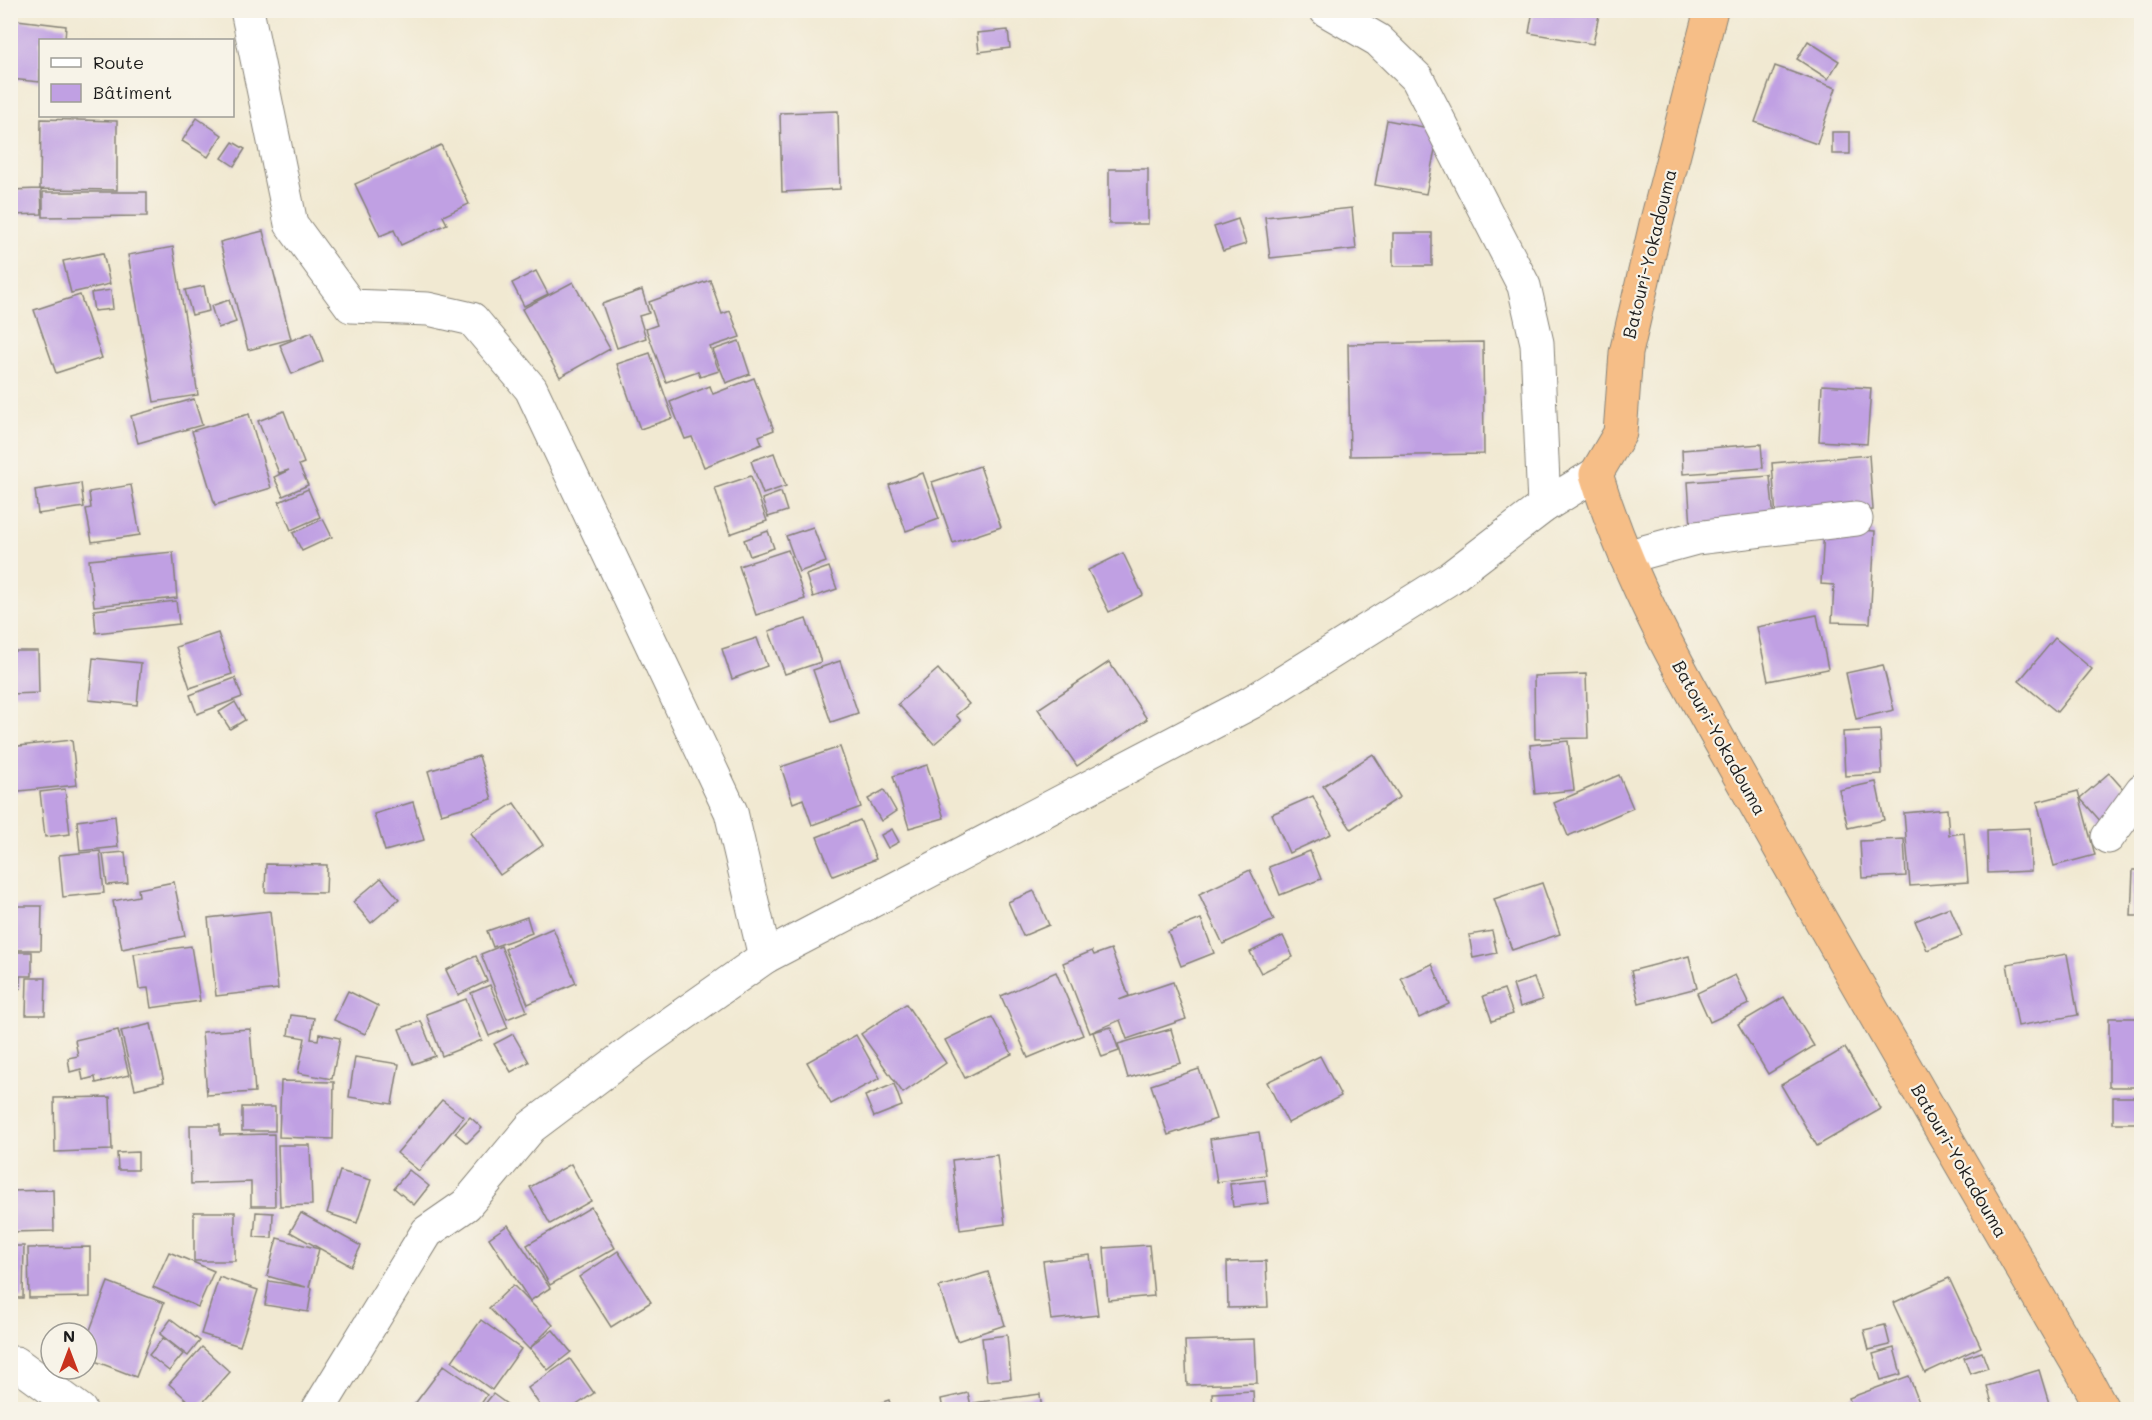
<svg xmlns="http://www.w3.org/2000/svg" width="2152" height="1420" viewBox="0 0 2152 1420" font-family="Mali,sans-serif">
  <style>
    .building { fill: #c0a0e3 }
    .lines { fill: none; stroke-linecap: round; stroke-linejoin: round }
    .minor-casing { stroke: #868277; stroke-width: 35 }
    .highway-casing { stroke: #868277; stroke-width: 35 }
    .minor { stroke: #fff; stroke-width: 33 }
    .highway { stroke: #f6be87; stroke-width: 33 }
    .labels { text-anchor: middle; stroke-width: 4.5; stroke-linejoin: round; paint-order: stroke }
    .street-label { font-size: 18px; fill: #1c1c1c; stroke: #f7f3e8 }
  </style>
  <rect width="100%" height="100%" fill="#f7f3e8"/>
  <filter id="ink" filterUnits="userSpaceOnUse"><feTurbulence type="fractalNoise" baseFrequency=".0167" numOctaves="2"/><feDisplacementMap in="SourceGraphic" scale="12" xChannelSelector="R" yChannelSelector="G"/><feConvolveMatrix kernelMatrix="1 2 1 2 8 2 1 2 1" color-interpolation-filters="sRGB"/></filter>
  <filter id="wash" filterUnits="userSpaceOnUse"><feTurbulence type="fractalNoise" baseFrequency=".008" numOctaves="4" result="noise"/><feDisplacementMap in="SourceGraphic" scale="24" xChannelSelector="R" yChannelSelector="G"/><feGaussianBlur stdDeviation="1.35" result="paint"/><feColorMatrix in="noise" values="0 0 0 0 0 0 0 0 0 0 0 0 0 0 0 0 0 1.4 0 .05"/><feComposite in="paint" operator="in"/></filter>
  <g filter="url(#wash)">
    <rect width="100%" height="100%" fill="#f1e9d2"/>
    <g id="blocks">
      <g class="building">
        <path d="M1533 10H1600L1593 44 1529 33Z"/>
        <path d="M17 20 66 26 65 40H40V82L10 79Z"/>
        <path d="M1008 30 1010 48 979 52 977 33Z"/>
        <path d="M1808 41 1839 61 1828 79 1797 59Z"/>
        <path d="M1775 66 1836 88 1817 144 1755 122Z"/>
        <path d="M838 111 840 189 782 192 780 113Z"/>
        <path d="M197 118 222 135 208 157 182 141Z"/>
        <path d="M41 119 117 121V190L41 189 42 214 10 215V190L40 189Z"/>
        <path d="M1387 120 1439 130 1426 194 1375 185Z"/>
        <rect x="1832" y="132" width="18" height="22"/>
        <path d="M233 142 245 149 234 166 222 158Z"/>
        <path d="M441 145 469 204 443 216 447 224 401 245 394 230 380 236 355 184Z"/>
        <rect x="1109" y="169" width="39" height="55"/>
        <path d="M43 192H147V216L43 217Z"/>
        <path d="M1352 208 1356 249 1270 258 1265 217Z"/>
        <path d="M1238 219 1246 244 1223 251 1214 227Z"/>
        <path d="M263 231 291 339 248 350 220 242Z"/>
        <rect x="1393" y="233" width="39" height="33"/>
        <path d="M173 247 198 395 154 402 128 255Z"/>
        <path d="M103 253 110 284 71 293 63 261Z"/>
        <path d="M536 271 548 294 524 306 512 283Z"/>
        <path d="M710 280 722 314 730 311 740 337 710 347 719 371 700 377 698 371 666 382 646 329 657 325 649 302Z"/>
        <path d="M573 282 610 349 560 377 522 309Z"/>
        <path d="M204 286 209 311 192 315 185 290Z"/>
        <path d="M111 290 113 309 94 311 91 293Z"/>
        <path d="M642 290 649 313 639 316 646 338 617 348 602 304Z"/>
        <path d="M80 295 102 358 56 373 34 310Z"/>
        <path d="M229 300 236 322 218 328 211 306Z"/>
        <path d="M312 332 323 361 292 374 280 345Z"/>
        <path d="M739 341 750 374 726 383 713 350Z"/>
        <path d="M1483 342 1484 454 1350 456 1348 344Z"/>
        <path d="M650 353 673 418 640 429 617 364Z"/>
        <path d="M754 378 774 430 759 436 762 444 704 467 692 437 685 439 670 402 710 386 713 394Z"/>
        <path d="M1822 385 1871 388 1867 444 1819 441Z"/>
        <path d="M194 399 202 425 138 443 131 416Z"/>
        <path d="M284 411 304 463 299 465 308 485 283 496 274 477 289 470 279 473 258 421Z"/>
        <path d="M249 414 271 488 215 505 192 431Z"/>
        <path d="M1761 444 1763 468 1683 474 1682 450Z"/>
        <path d="M774 453 786 486 763 494 751 461Z"/>
        <path d="M1869 455 1873 510 1776 518 1772 463Z"/>
        <path d="M980 466 1001 527 953 543 932 482Z"/>
        <path d="M923 473 939 519 906 531 889 485Z"/>
        <path d="M751 476 767 521 730 534 715 488Z"/>
        <path d="M1770 476 1774 520 1691 527 1688 482Z"/>
        <path d="M81 483 84 507 38 514 35 490Z"/>
        <path d="M131 485 140 535 92 542 86 509 91 508 89 492Z"/>
        <path d="M308 489 320 517 291 530 279 502Z"/>
        <path d="M781 492 787 511 768 517 762 499Z"/>
        <path d="M323 519 332 537 302 551 293 533Z"/>
        <path d="M813 527 826 562 799 572 786 536Z"/>
        <path d="M1824 528 1875 531 1870 623 1832 622 1834 585 1821 584Z"/>
        <path d="M768 531 774 548 750 556 744 540Z"/>
        <path d="M788 550 805 599 756 615 739 566Z"/>
        <path d="M173 552 177 598 94 606 89 560Z"/>
        <path d="M1123 553 1143 595 1109 612 1088 570Z"/>
        <path d="M829 567 837 589 813 597 806 575Z"/>
        <path d="M176 601 179 624 96 633 94 610Z"/>
        <path d="M1817 615 1828 669 1768 681 1757 627Z"/>
        <path d="M806 619 821 662 785 674 769 631Z"/>
        <path d="M218 633 232 674 190 688 176 647Z"/>
        <path d="M757 638 767 666 732 679 722 649Z"/>
        <path d="M2055 638 2092 669 2057 712 2019 681Z"/>
        <path d="M10 651H38L39 693 10 694Z"/>
        <path d="M93 658 141 663 137 705 89 700Z"/>
        <path d="M840 661 858 713 831 722 813 670Z"/>
        <path d="M1109 662 1147 719 1077 766 1038 709Z"/>
        <path d="M1883 665 1894 710 1856 719 1846 673Z"/>
        <path d="M938 669 969 704 956 715 961 721 934 744 898 704Z"/>
        <path d="M1586 674 1588 738 1535 739 1534 676Z"/>
        <path d="M235 678 242 697 197 714 190 695Z"/>
        <path d="M235 702 245 720 230 729 219 712Z"/>
        <path d="M1880 730 1882 774 1845 776 1843 732Z"/>
        <path d="M72 740 77 785 10 792V747Z"/>
        <path d="M1568 741 1574 790 1535 794 1530 745Z"/>
        <path d="M840 747 861 807 812 825 803 799 793 803 781 767Z"/>
        <path d="M1373 754 1400 797 1351 829 1323 786Z"/>
        <path d="M479 756 492 799 441 814 428 771Z"/>
        <path d="M927 765 944 818 909 828 893 776Z"/>
        <path d="M2109 773 2132 799 2103 824 2080 798Z"/>
        <path d="M1619 775 1633 808 1568 836 1554 803Z"/>
        <path d="M1876 782 1884 820 1848 828 1839 790Z"/>
        <path d="M65 789 70 834 45 837 40 792Z"/>
        <path d="M884 790 896 811 881 821 868 799Z"/>
        <path d="M2078 791 2095 855 2054 866 2037 802Z"/>
        <path d="M1313 796 1331 834 1289 853 1272 814Z"/>
        <path d="M413 802 424 840 385 851 374 814Z"/>
        <path d="M514 803 543 845 500 875 470 833Z"/>
        <path d="M1947 809 1949 835 1964 833 1968 882 1910 886 1904 813Z"/>
        <path d="M115 816 118 847 80 851 77 821Z"/>
        <path d="M860 820 876 859 833 876 817 837Z"/>
        <path d="M2030 828 2031 871 1988 873 1987 830Z"/>
        <path d="M892 829 899 842 888 848 881 835Z"/>
        <path d="M1904 839 1906 876 1862 878 1860 841Z"/>
        <path d="M100 851 104 893 63 897 59 855Z"/>
        <path d="M1310 851 1321 879 1280 895 1269 867Z"/>
        <path d="M125 852 128 883 107 885 103 854Z"/>
        <path d="M266 864 327 865 326 893 265 892Z"/>
        <path d="M1250 870 1274 920 1223 944 1199 894Z"/>
        <path d="M2133 870H2142V916H2131Z"/>
        <path d="M381 878 399 899 371 923 353 902Z"/>
        <path d="M174 882 185 936 122 949 113 901 139 896 138 889Z"/>
        <path d="M1542 883 1560 934 1512 950 1494 899Z"/>
        <path d="M1034 891 1049 925 1023 936 1008 902Z"/>
        <path d="M10 906H42L41 950H10Z"/>
        <path d="M1950 907 1962 936 1927 950 1915 921Z"/>
        <path d="M270 911 278 989 216 996 208 918Z"/>
        <path d="M527 917 532 933 493 947 487 931Z"/>
        <path d="M1201 919 1214 953 1181 966 1168 932Z"/>
        <path d="M553 928 576 983 528 1004 505 949Z"/>
        <path d="M1492 931 1497 953 1473 958 1469 935Z"/>
        <path d="M1283 936 1293 957 1261 973 1250 952Z"/>
        <path d="M191 946 200 1001 151 1008 148 988 139 989 134 954Z"/>
        <path d="M501 946 527 1011 507 1019 481 954Z"/>
        <path d="M1111 949 1129 996 1119 1000 1173 982 1186 1019 1127 1039 1120 1020 1090 1033 1063 963 1092 951 1094 955Z"/>
        <path d="M10 952H32V976H20V989H10Z"/>
        <path d="M2067 954 2078 1015 2018 1026 2007 964Z"/>
        <path d="M476 956 487 981 458 995 446 970Z"/>
        <path d="M1689 956 1697 988 1639 1003 1631 971Z"/>
        <path d="M1432 964 1449 1004 1419 1018 1401 978Z"/>
        <path d="M1056 972 1083 1035 1028 1058 1001 996Z"/>
        <path d="M1735 975 1749 1004 1710 1022 1697 993Z"/>
        <path d="M27 978H46L45 1015H26Z"/>
        <path d="M1534 978 1542 1000 1520 1007 1513 985Z"/>
        <path d="M490 985 508 1028 489 1036 471 993Z"/>
        <path d="M1504 989 1513 1014 1492 1021 1483 996Z"/>
        <path d="M348 991 378 1006 365 1034 334 1020Z"/>
        <path d="M1784 997 1814 1046 1768 1074 1738 1024Z"/>
        <path d="M466 999 482 1040 442 1056 426 1014Z"/>
        <path d="M906 1004 946 1063 903 1093 861 1034Z"/>
        <path d="M291 1015 314 1018 311 1039 318 1040 319 1034 340 1038 332 1079 298 1073 305 1038 288 1035Z"/>
        <path d="M992 1017 1012 1054 965 1078 945 1040Z"/>
        <rect x="2109" y="1018" width="33" height="69"/>
        <path d="M421 1021 435 1056 413 1064 399 1029Z"/>
        <path d="M151 1024 164 1082 135 1089 121 1031Z"/>
        <path d="M1111 1027 1119 1051 1102 1057 1093 1032Z"/>
        <path d="M250 1029 255 1092 207 1095 202 1032Z"/>
        <path d="M1171 1029 1181 1063 1128 1078 1118 1044Z"/>
        <path d="M118 1030 129 1075 96 1083 95 1077 83 1080 81 1069 70 1072 68 1058 78 1056 75 1040Z"/>
        <path d="M513 1034 529 1062 511 1072 494 1044Z"/>
        <path d="M856 1035 880 1078 831 1104 807 1062Z"/>
        <path d="M1845 1048 1881 1109 1817 1146 1781 1085Z"/>
        <path d="M1320 1056 1341 1096 1288 1123 1267 1082Z"/>
        <path d="M355 1057 399 1064 392 1104 349 1097Z"/>
        <path d="M1199 1069 1216 1119 1168 1135 1151 1085Z"/>
        <path d="M281 1081 334 1082 333 1139 279 1137Z"/>
        <path d="M894 1084 902 1106 874 1117 865 1096Z"/>
        <path d="M110 1097 112 1150 55 1152 54 1098Z"/>
        <rect x="2113" y="1097" width="29" height="26"/>
        <path d="M442 1100 464 1117 419 1171 397 1153Z"/>
        <rect x="242" y="1107" width="33" height="24"/>
        <path d="M470 1117 482 1128 467 1143 455 1133Z"/>
        <path d="M190 1125H220V1135L274 1134 275 1206H251V1182L191 1184Z"/>
        <path d="M1259 1132 1266 1175 1217 1182 1210 1139Z"/>
        <path d="M278 1145H310L312 1205 280 1206Z"/>
        <path d="M138 1152V1170H118L117 1153Z"/>
        <path d="M997 1155 1005 1224 960 1230 952 1160Z"/>
        <path d="M571 1164 591 1201 550 1224 530 1187Z"/>
        <path d="M409 1170 429 1186 414 1205 394 1188Z"/>
        <path d="M340 1171 371 1180 357 1223 327 1213Z"/>
        <path d="M1265 1180 1268 1203 1233 1207 1230 1184Z"/>
        <path d="M53 1190 54 1231 10 1232V1191Z"/>
        <path d="M591 1207 615 1248 550 1285 527 1245Z"/>
        <rect x="194" y="1212" width="41" height="49"/>
        <path d="M256 1212 273 1213 272 1238 254 1237Z"/>
        <path d="M301 1213 361 1246 351 1266 290 1232Z"/>
        <path d="M508 1225 550 1288 530 1301 489 1238Z"/>
        <path d="M277 1238 319 1249 309 1287 312 1288 308 1312 265 1305 269 1281 306 1287 267 1276Z"/>
        <path d="M1149 1245 1154 1296 1108 1300 1104 1248Z"/>
        <path d="M10 1246H24L23 1298H10Z"/>
        <path d="M90 1247V1297L29 1298 28 1248Z"/>
        <path d="M618 1251 651 1302 611 1327 579 1277Z"/>
        <path d="M169 1252 214 1271 198 1307 153 1287Z"/>
        <path d="M1090 1255 1098 1315 1051 1320 1043 1261Z"/>
        <path d="M1266 1261 1268 1307 1228 1308 1227 1262Z"/>
        <path d="M988 1272 1005 1325 957 1341 939 1287Z"/>
        <path d="M219 1277 258 1290 240 1346 201 1334Z"/>
        <path d="M1949 1278 1981 1347 1925 1373 1893 1303Z"/>
        <path d="M108 1282 164 1303 136 1377 87 1358V1338Z"/>
        <path d="M513 1285 553 1325 529 1349 489 1308Z"/>
        <path d="M171 1319 200 1341 188 1356 160 1334Z"/>
        <path d="M481 1320 521 1349 492 1390 452 1361Z"/>
        <path d="M1885 1325 1890 1345 1869 1350 1864 1330Z"/>
        <path d="M553 1330 571 1352 548 1370 530 1348Z"/>
        <path d="M1007 1335 1011 1379 987 1381 982 1338Z"/>
        <path d="M163 1338 183 1354 169 1371 149 1355Z"/>
        <path d="M1255 1339 1257 1383 1187 1385 1185 1341Z"/>
        <path d="M202 1347 230 1372 197 1409 169 1384Z"/>
        <path d="M1894 1348 1901 1374 1881 1380 1873 1354Z"/>
        <path d="M1982 1352 1988 1368 1970 1374 1964 1358Z"/>
        <path d="M570 1359 594 1393 569 1410H543L528 1388Z"/>
        <path d="M444 1365 487 1395 477 1410H420L414 1405Z"/>
        <path d="M2039 1370 2051 1410H1994L1987 1386Z"/>
        <path d="M1909 1376 1922 1410H1853L1849 1398Z"/>
        <path d="M1253 1391 1254 1410H1213L1212 1393Z"/>
        <path d="M968 1393 972 1410H943L941 1399Z"/>
        <path d="M493 1394 508 1405 504 1410H480Z"/>
        <path d="M1040 1394 1042 1410H975L974 1403Z"/>
        <path d="M889 1400 892 1410H862L861 1409Z"/>
      </g>
    </g>
  </g>
  <g filter="url(#ink)">
    <use href="#blocks" fill-opacity="0" stroke="#868277" stroke-width="1.5"/>
    <g class="lines">
      <g class="minor-casing">
        <g id="minor">
          <path d="M247 10 291 224 351 306 428 309 472 319 531 389 731 812 765 957"/>
          <path d="M1326 10 1378 40 1417 78 1524 286 1537 343 1544 506"/>
          <path d="M1626 557 1696 538 1856 519"/>
          <path d="M2108 837 2142 790"/>
          <path d="M16 1363 80 1410"/>
          <path d="M318 1410 427 1232 466 1205 531 1127 640 1045 765 957 1252 702 1450 578 1544 506 1596 474"/>
        </g>
      </g>
      <g class="highway-casing">
        <path id="highway" d="M1711 10 1656 224 1626 353 1620 433 1596 474C1634 600 1704 711 1767 825 1870 1009 1977 1191 2083 1373L2103 1410"/>
      </g>
      <use href="#minor" class="minor"/>
      <use href="#highway" class="highway"/>
    </g>
  </g>
  <g class="labels">
    <g class="street-label">
      <text transform="translate(1650 254) rotate(-76)" y="6">Batouri-Yokadouma</text>
      <text transform="translate(1719 738) rotate(61)" y="6">Batouri-Yokadouma</text>
      <text transform="translate(1959 1161) rotate(60)" y="6">Batouri-Yokadouma</text>
    </g>
  </g>
  <rect width="2152" height="1420" fill="none" stroke="#f7f3e8" stroke-width="36"/>
  <rect x="39" y="39" width="195" height="78" fill="#f7f3e8" stroke="#9f9d96" stroke-width="1.5"/>
  <rect x="51" y="58" width="30" height="9" fill="#ffffff" stroke="#9f9d96" stroke-width="1.5"/>
  <text x="93" y="69" font-size="18" fill="#1c1c1c">Route</text>
  <rect x="51" y="84" width="30" height="18" fill="#c0a0e3" stroke="#9f9d96" stroke-width="1.5"/>
  <text x="93" y="99" font-size="18" fill="#1c1c1c">Bâtiment</text>
  <g transform="translate(69 1351)"><circle r="28" fill="#f7f3e8" stroke="#9f9d96" stroke-width="1.5"/>
  <path d="M0-4.5L10 22L0 15L-10 22Z" fill="#c8321e"/>
  <text y="-9" font-size="16" font-weight="bold" text-anchor="middle" fill="#1c1c1c">N</text>
  </g>
</svg>
